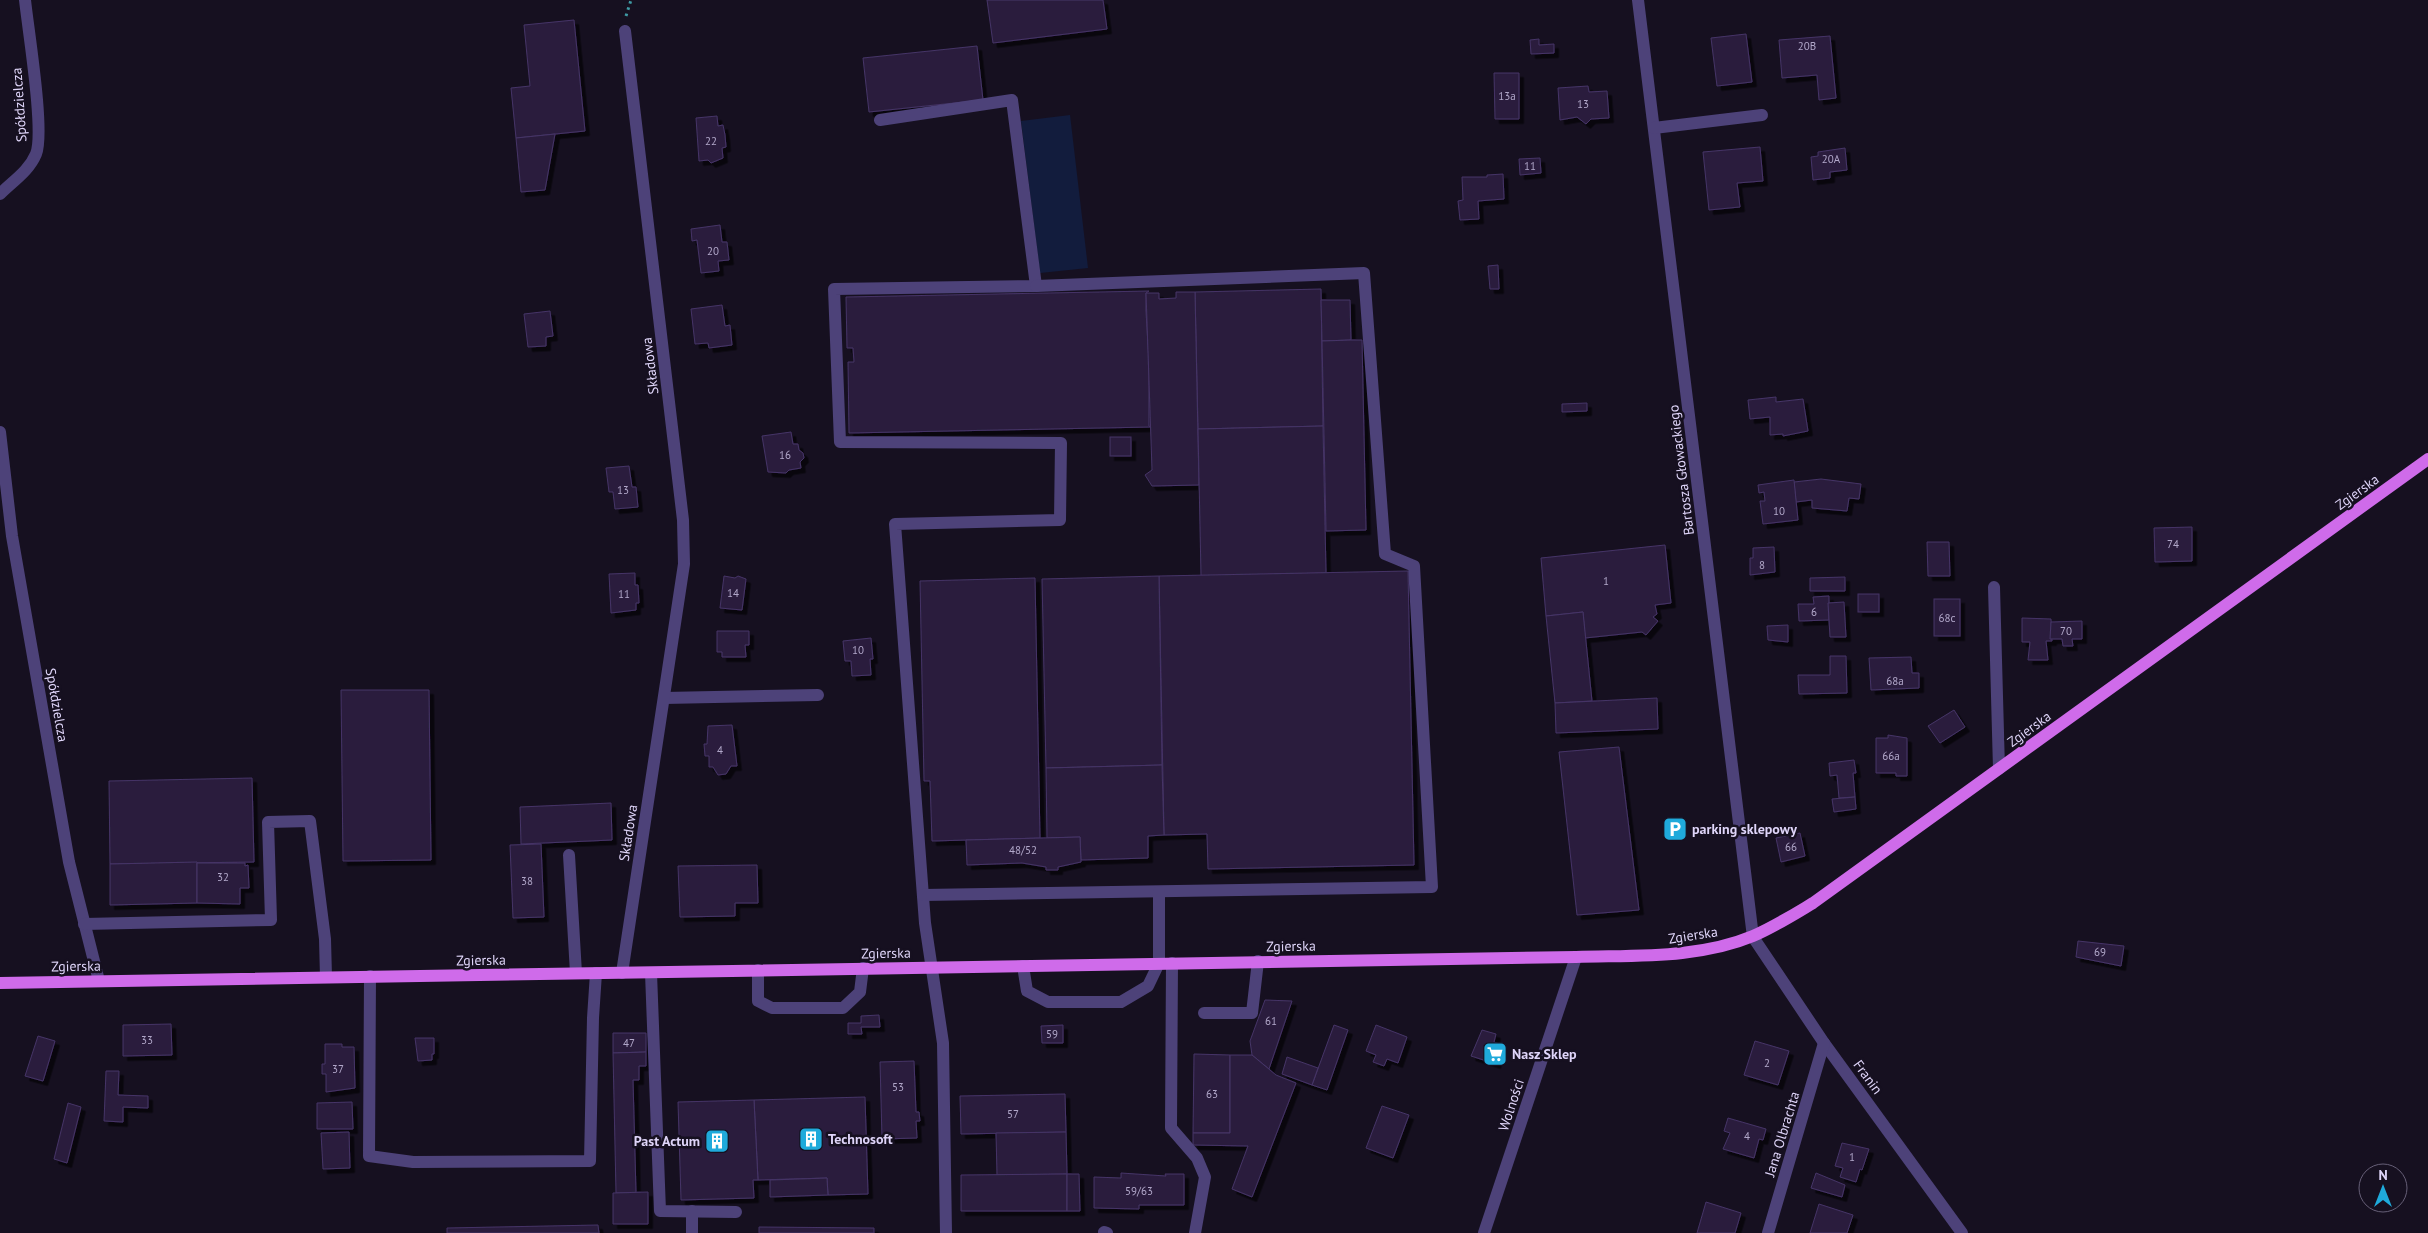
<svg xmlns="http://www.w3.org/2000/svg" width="2428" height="1233" viewBox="0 0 2428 1233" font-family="'PT Sans',sans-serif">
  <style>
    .water { fill: #121c3d }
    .building { fill: #2a1f3e; stroke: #463467; filter: url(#shadow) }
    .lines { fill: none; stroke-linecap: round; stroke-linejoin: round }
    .path { stroke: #3f9aa4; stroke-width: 3; stroke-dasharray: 2.5 4; stroke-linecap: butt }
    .minor { stroke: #4d4279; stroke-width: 12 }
    .major { stroke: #cf6bea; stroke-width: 12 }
    .labels { text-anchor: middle; stroke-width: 5; stroke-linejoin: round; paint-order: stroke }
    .number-label { font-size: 11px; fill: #b2a8ca }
    .street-label { font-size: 14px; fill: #dfd5f9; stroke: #161020 }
    .poi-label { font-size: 14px; font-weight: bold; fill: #dfd5f9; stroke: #161020; text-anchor: start }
  </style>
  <defs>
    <filter id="shadow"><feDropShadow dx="4.5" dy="4.5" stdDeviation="0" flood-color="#0009"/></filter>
  </defs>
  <rect width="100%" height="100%" fill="#161020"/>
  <path class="water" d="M1070 115 1088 268 1040 273 1021 121Z"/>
  <g class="building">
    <path d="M987 0H1103L1107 29 993 43Z"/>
    <path d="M574 20 585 131 516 138 511 88 530 86 524 25Z"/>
    <path d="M1746 34 1752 82 1717 86 1711 38Z"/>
    <path d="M1830 36 1836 98 1819 100 1817 75 1782 78 1779 40Z"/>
    <path d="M1539 39V45L1554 44V53L1531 54 1530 40Z"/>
    <path d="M977 46 983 100 869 112 863 58Z"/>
    <path d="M1494 73H1519V119H1495Z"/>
    <path d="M1588 86 1589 92 1607 91 1609 118 1591 119 1586 124 1577 117 1560 120 1558 88Z"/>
    <path d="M717 116 718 126 723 125 725 135 726 147 722 148 723 158 711 163 708 160 699 161 696 118Z"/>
    <path d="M555 134 545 190 521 192 516 138Z"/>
    <path d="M1760 147 1763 181 1737 183 1740 207 1709 210 1703 152Z"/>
    <path d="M1845 148 1847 170 1830 172V178L1813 180 1811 157 1818 156V152Z"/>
    <path d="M1540 158 1541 173 1520 175 1519 159Z"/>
    <path d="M1503 174 1504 199 1478 201 1479 219 1460 220 1458 201 1463 200 1462 177H1487V175Z"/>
    <path d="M720 225 722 242H727L729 260 718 261 719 271 701 273 697 240 692 241 691 229Z"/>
    <path d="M1498 265 1499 289H1490L1488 266Z"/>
    <path d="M1321 289 1323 426 1198 429 1195 292Z"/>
    <path d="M1149 291 1146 293V311L1149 361V426L1151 427 849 433 848 362H854L853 348H847L846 297Z"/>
    <path d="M1176 292H1195L1199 485 1152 486 1145 475 1152 470 1146 293H1159V299L1176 298Z"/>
    <path d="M1321 300H1350L1351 340 1322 341Z"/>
    <path d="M722 305 725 326 730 325 732 345 709 348 708 343 695 344 691 309Z"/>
    <path d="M550 311 553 336 546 337V346L528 347 524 314Z"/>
    <path d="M1351 340H1362L1366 530 1326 531 1322 341Z"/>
    <path d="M1776 397V402L1803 399 1808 431 1783 436V434L1770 435V417L1750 419 1748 400Z"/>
    <path d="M1587 403V411L1562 412V404Z"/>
    <path d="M1323 426 1326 573 1201 576 1198 429Z"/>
    <path d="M791 432 793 444H798L799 450 803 453 804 458 800 462 801 468 789 470 786 473 768 472 762 436Z"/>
    <rect x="1110" y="437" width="21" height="19"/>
    <path d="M629 466 632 487H636L638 507 615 509 613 492H609L606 468Z"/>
    <path d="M1821 479 1861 484 1859 499 1849 498 1847 511 1812 508V500L1796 502 1794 482Z"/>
    <path d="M1794 480 1798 520 1763 524 1760 501H1765L1764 492 1759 493 1758 485Z"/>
    <path d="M2192 527V561L2155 562 2154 528Z"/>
    <path d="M1927 542H1949L1950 576H1928Z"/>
    <path d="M1665 545 1671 603 1655 605 1657 614 1653 617 1658 621 1646 635 1642 632 1585 638 1583 612 1546 616 1541 558Z"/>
    <path d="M1774 547 1775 572 1750 575V558H1753V548Z"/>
    <path d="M1408 571 1414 865 1208 869 1207 834 1164 835 1159 576Z"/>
    <path d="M635 573V585H638L639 603H636V610L611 613 609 574Z"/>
    <path d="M724 576 735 578 738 576 746 579 742 610 720 608Z"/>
    <path d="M1159 576 1162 765 1046 768 1042 579Z"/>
    <path d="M1845 577V591H1810V578Z"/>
    <path d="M1035 578 1040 838 932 841 930 781H924L920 581Z"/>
    <rect x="1858" y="594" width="21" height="18"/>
    <path d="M1829 596V620L1799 621 1798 604H1814L1813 597Z"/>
    <rect x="1934" y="599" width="26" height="37"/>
    <path d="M1844 602 1846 637H1830L1828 603Z"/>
    <path d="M1583 612 1592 701 1555 703 1546 616Z"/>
    <path d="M2022 618 2051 619 2052 641H2046L2048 660H2028L2030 642H2022Z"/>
    <path d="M2082 621V639H2072L2073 646H2063L2062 639H2050L2051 622Z"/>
    <path d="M1788 625V642L1768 640 1767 626Z"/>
    <path d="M717 631H749V645H745L746 657H722V652H717Z"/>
    <path d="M871 638 873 659H870L871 675 852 676 851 661H845L843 641Z"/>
    <path d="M1830 656H1846L1847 693 1799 694 1798 675H1830Z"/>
    <path d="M1911 657 1912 673H1919V688L1871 690 1869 658Z"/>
    <path d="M341 690H429L431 860 343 861Z"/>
    <path d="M1657 698 1658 729 1556 733 1555 703Z"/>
    <path d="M1954 710 1965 727 1940 743 1928 726Z"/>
    <path d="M732 725 737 766H731L726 774 718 775 713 767H709V756H705L704 744H707L708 726Z"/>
    <path d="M1888 735 1907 738V776H1896V773H1876V738H1888Z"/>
    <path d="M1619 747 1639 910 1577 915 1559 752Z"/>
    <path d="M1854 760 1856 773H1853L1855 797 1839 798 1837 775 1830 776 1829 763Z"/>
    <path d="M1162 765 1164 835 1148 836V858L1081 860 1080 837 1047 838 1046 768Z"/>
    <path d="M252 778 254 862 110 864 109 781Z"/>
    <path d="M1855 797 1856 809 1834 812 1832 799Z"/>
    <path d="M611 803 612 840 521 844 520 807Z"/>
    <path d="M1800 833 1805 856 1781 862 1776 838Z"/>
    <path d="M1080 837 1081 862 1058 867V870H1046V867L1022 863 967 865 966 840Z"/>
    <path d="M541 844 544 917 513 918 510 845Z"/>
    <path d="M197 862V903L110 905V864Z"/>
    <path d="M197 863H245V866L248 865 249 888H240V904L197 903Z"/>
    <path d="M757 865 758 903H735V916L680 917 678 866Z"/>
    <path d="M2078 941 2124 946 2121 966 2076 957Z"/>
    <path d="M1265 1000 1292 1001 1269 1069 1252 1055 1250 1041Z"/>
    <path d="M879 1015 880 1027H861L862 1034H848V1023H861V1016Z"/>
    <path d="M171 1024 172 1055 123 1056V1025Z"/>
    <path d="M1063 1025V1043H1042L1041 1026Z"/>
    <path d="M1334 1025 1348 1030 1327 1090 1312 1085Z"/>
    <path d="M1376 1025 1407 1037 1398 1063 1387 1059 1384 1066 1373 1062 1376 1055 1366 1051Z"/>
    <path d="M1482 1030 1496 1034 1494 1042 1502 1045 1496 1064 1471 1056Z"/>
    <path d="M613 1033H646V1052L613 1053Z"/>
    <path d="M38 1036 55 1041 43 1081 25 1076Z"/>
    <path d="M415 1038H434V1054H432V1060L418 1061Z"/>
    <path d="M1755 1041 1789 1051 1778 1085 1744 1075Z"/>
    <path d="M325 1044H342V1047H354L355 1088 326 1092V1074H322V1064H325Z"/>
    <path d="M646 1052V1066H639V1080H633L636 1193H616L613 1053Z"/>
    <path d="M1194 1054 1230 1055V1133H1193Z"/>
    <path d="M1230 1055H1252L1276 1075 1296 1083 1252 1197 1232 1189 1248 1146 1193 1145V1133H1230Z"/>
    <path d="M1287 1057 1318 1068 1312 1085 1282 1074Z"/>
    <path d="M914 1061 916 1112H919L920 1121H916L917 1138 882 1139 880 1062Z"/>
    <path d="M106 1071H119L118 1095 148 1096V1108L123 1107V1122L104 1121Z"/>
    <path d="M1065 1094 1066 1132 961 1134 960 1096Z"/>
    <path d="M865 1097 868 1194 828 1195 827 1178 758 1180 754 1100Z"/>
    <path d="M754 1100 758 1180H753L754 1198 681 1200 678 1102Z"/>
    <path d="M352 1102 353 1129H317V1103Z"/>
    <path d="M68 1103 81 1107 67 1163 54 1159Z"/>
    <path d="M1382 1106 1409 1115 1393 1158 1366 1148Z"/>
    <path d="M1728 1118 1766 1129 1763 1140 1759 1139 1754 1158 1723 1149 1730 1133 1724 1131Z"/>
    <path d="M349 1132 350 1168 323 1169 321 1133Z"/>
    <path d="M1066 1132 1067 1174 997 1175 996 1133Z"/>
    <path d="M1842 1143 1869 1149 1862 1170 1860 1169 1856 1182 1840 1177 1843 1168 1835 1166Z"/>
    <path d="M1121 1173 1166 1176 1165 1174H1184V1205H1139V1209L1094 1208V1177L1121 1178Z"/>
    <path d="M1816 1173 1845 1185 1842 1197 1811 1188Z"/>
    <path d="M1067 1174V1211H961V1175Z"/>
    <path d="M1067 1174H1079L1080 1211H1067Z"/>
    <path d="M827 1178 828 1195 770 1197V1180Z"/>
    <path d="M648 1192V1224H613V1193Z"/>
    <path d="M1706 1202 1741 1213 1735 1233H1697Z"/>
    <path d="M1819 1204 1853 1215 1847 1233H1810Z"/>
    <path d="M598 1225 599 1233H447V1228Z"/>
    <path d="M759 1227 874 1228V1233H759Z"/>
  </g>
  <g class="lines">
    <path class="path" d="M626 16 631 0"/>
    <g class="minor">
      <path d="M1638 0 1753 937 1824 1043 1962 1233"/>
      <path d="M880 120 1012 100 1036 286 834 289 840 442 1061 443 1060 520 895 524 925 923 943 1043 946 1233"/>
      <path d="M1654 128 1762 115"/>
      <path d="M0 194C13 181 29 171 36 154 45 132 28 29 25 0"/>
      <path d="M0 432 12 536 69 862 99 981"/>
      <path d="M1994 587 1999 769"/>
      <path d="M664 698 818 695"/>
      <path d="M569 855 576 973"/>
      <path d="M923 895 1432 887 1414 566 1385 554 1364 273 1036 286"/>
      <path d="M84 924 271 920 268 822 310 821 325 939 326 977"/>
      <path d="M1172 963 1171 1128 1197 1158 1205 1177 1195 1233"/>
      <path d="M1023 966 1027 991 1048 1002H1121L1148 986 1159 963V892"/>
      <path d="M758 970V1001L772 1008H843L860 992 863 968"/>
      <path d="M622 973 684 564 683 520 625 31"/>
      <path d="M651 973 660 1211 736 1212"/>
      <path d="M370 976 369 1156 413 1162 590 1161 593 1018 596 973"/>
      <path d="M1204 1013H1252L1258 961"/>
      <path d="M1104 1232 1107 1233"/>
      <path d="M692 1233V1211"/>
      <path d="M1484 1233 1576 957"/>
      <path d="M1768 1233 1824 1043"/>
    </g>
    <path class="major" d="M0 983 1576 957C1634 955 1698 959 1753 936 1774 927 1793 915 1813 903L2428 459"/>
  </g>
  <defs>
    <g id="parking-square" transform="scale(1.25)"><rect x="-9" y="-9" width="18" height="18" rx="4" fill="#1faadb" stroke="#161020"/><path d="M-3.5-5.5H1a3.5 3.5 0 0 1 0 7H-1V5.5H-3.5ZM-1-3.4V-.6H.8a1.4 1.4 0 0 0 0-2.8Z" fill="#fff"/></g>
    <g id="supermarket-square" transform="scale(1.25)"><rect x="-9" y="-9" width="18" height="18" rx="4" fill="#1faadb" stroke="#161020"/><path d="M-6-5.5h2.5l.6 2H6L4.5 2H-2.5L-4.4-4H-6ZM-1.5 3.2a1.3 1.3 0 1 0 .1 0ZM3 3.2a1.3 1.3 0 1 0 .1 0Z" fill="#fff"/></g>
    <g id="building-square" transform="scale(1.25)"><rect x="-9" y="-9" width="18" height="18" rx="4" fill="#1faadb" stroke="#161020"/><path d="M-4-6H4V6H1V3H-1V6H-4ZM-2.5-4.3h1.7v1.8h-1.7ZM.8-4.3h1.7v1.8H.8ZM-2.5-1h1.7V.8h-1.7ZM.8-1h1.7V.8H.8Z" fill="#fff"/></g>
  </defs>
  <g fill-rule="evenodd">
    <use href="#parking-square" x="1675" y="829"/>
    <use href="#supermarket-square" x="1495" y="1054"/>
    <use href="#building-square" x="811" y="1139"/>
    <use href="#building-square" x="717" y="1141"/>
  </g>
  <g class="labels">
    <g class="number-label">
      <text x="1807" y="50">20B</text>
      <text x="1507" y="100">13a</text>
      <text x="1583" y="108">13</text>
      <text x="711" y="145">22</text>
      <text x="1831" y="163">20A</text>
      <text x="1530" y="170">11</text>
      <text x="713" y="255">20</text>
      <text x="785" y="459">16</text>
      <text x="623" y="494">13</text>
      <text x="1779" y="515">10</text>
      <text x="2173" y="548">74</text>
      <text x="1762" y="569">8</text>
      <text x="1606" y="585">1</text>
      <text x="733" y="597">14</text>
      <text x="624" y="598">11</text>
      <text x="1814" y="616">6</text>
      <text x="1947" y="622">68c</text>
      <text x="2066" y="635">70</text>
      <text x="858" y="654">10</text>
      <text x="1895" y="685">68a</text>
      <text x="720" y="754">4</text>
      <text x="1891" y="760">66a</text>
      <text x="1791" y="851">66</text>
      <text x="1023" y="854">48/52</text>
      <text x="223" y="881">32</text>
      <text x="527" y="885">38</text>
      <text x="2100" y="956">69</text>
      <text x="1271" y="1025">61</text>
      <text x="1052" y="1038">59</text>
      <text x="147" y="1044">33</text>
      <text x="629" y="1047">47</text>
      <text x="1767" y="1067">2</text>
      <text x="338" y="1073">37</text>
      <text x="898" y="1091">53</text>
      <text x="1212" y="1098">63</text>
      <text x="1013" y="1118">57</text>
      <text x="1747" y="1140">4</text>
      <text x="1852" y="1161">1</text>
      <text x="1139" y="1195">59/63</text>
    </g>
    <g class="street-label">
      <text transform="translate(19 105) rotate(-94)" y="5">Spółdzielcza</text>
      <text transform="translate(650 366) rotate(-97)" y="5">Składowa</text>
      <text transform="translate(1681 470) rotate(-97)" y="5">Bartosza Głowackiego</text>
      <text transform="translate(2357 492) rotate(-36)" y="5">Zgierska</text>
      <text transform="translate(57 705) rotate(80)" y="5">Spółdzielcza</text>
      <text transform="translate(2029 729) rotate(-36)" y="5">Zgierska</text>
      <text transform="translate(628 833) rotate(-81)" y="5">Składowa</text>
      <text transform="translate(1693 935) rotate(-9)" y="5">Zgierska</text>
      <text transform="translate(1291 946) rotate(-1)" y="5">Zgierska</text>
      <text transform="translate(886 953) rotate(-1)" y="5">Zgierska</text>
      <text transform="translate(481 960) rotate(-1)" y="5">Zgierska</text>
      <text transform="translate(76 966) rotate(-1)" y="5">Zgierska</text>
      <text transform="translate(1868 1077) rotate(54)" y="5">Franin</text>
      <text transform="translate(1511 1105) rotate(-72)" y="5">Wolności</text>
      <text transform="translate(1782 1134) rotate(-73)" y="5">Jana Olbrachta</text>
    </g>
    <g class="poi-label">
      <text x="1692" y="834">parking sklepowy</text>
      <text x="1512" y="1059">Nasz Sklep</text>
      <text x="828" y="1144">Technosoft</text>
      <text x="700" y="1146" text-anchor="end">Past Actum</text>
    </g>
  </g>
  <g transform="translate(2383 1188)"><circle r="24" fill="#161020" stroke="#665f77"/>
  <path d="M0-4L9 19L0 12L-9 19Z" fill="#1faadb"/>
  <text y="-8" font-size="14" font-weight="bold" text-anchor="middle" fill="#dfd5f9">N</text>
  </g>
</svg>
